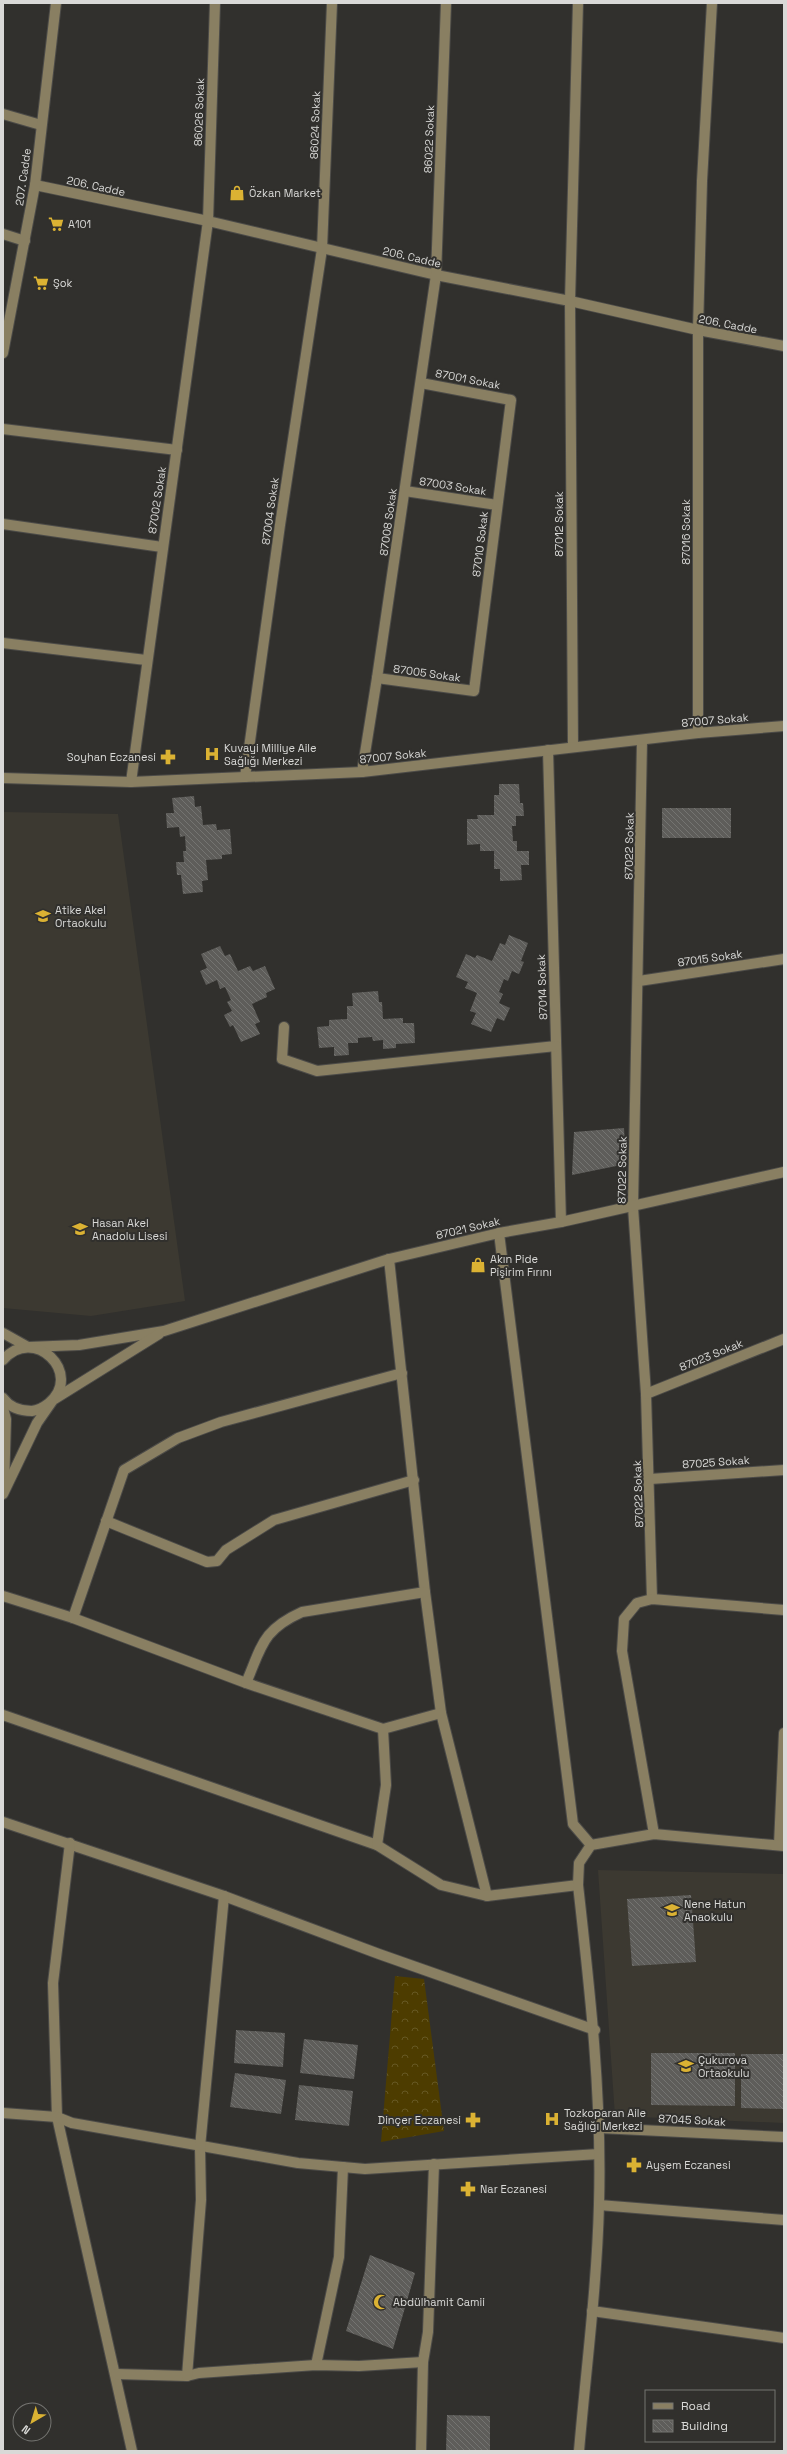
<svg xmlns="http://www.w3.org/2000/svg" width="787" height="2454" viewBox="0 0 787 2454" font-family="'Space Grotesk',sans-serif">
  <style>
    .built { fill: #3c3931 }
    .forest { fill: url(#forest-crowns) }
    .building { fill: url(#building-back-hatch) }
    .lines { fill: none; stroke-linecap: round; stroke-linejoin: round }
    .minor-casing { stroke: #4c4b48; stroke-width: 12 }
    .minor { stroke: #897f62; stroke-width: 10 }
    .labels { text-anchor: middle; stroke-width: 4; stroke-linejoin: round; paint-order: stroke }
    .street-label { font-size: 11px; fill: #d9d9d7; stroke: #31302d }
    .poi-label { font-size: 11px; fill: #d9d9d7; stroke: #31302d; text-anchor: start }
  </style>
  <defs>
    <pattern id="forest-crowns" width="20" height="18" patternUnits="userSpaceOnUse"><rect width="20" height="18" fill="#4d3c00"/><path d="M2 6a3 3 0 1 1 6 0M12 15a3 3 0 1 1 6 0" fill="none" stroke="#665824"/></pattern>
    <pattern id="building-back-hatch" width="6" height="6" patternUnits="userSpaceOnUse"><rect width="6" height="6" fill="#5e5d5a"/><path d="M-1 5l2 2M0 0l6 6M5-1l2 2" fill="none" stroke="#747471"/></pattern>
  </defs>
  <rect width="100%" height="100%" fill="#31302d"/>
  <g class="built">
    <path d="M3 812 118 814 185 1301 91 1316 3 1308Z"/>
    <path d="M598 1870 784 1874V2123L615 2116Z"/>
  </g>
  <path class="forest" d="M395 1976 424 1979 444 2131 381 2142Z"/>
  <g class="building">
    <path d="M499 784H519L520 803H523L524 816H516V826H512L513 841H517V851H529V865H521L522 880 500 881V869H494V851H480V844L467 845V819H478L477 815H494V795H499Z"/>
    <path d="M194 796 195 807 201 806 203 825 216 824 217 830 230 829 232 854 222 855V859L206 860 208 880 202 881 203 892 183 894 181 875H177L176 862H184L183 851H186L185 836 180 837 179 827 167 828 166 813H174L172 798Z"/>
    <rect x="662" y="808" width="69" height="30"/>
    <path d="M509 935 528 943 521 961 524 962 519 974 512 971 508 981 504 979 499 992 503 994 499 1003 510 1008 504 1021 497 1018 491 1032 471 1024 476 1013 470 1011 477 993 465 988 468 982 456 977 466 954 475 958 477 955 492 961 500 943 505 945Z"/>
    <path d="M220 946 225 956 230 954 238 971 250 966 253 971 265 966 275 989 266 993 267 997 252 1004 260 1022 255 1024 260 1034 241 1042 233 1025 230 1027 224 1015 232 1011 227 1002 231 1000 225 987 220 989 217 980 206 985 200 971 207 968 201 954Z"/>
    <path d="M378 991 379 1002H382L383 1019 403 1018V1023H414L415 1043 396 1044V1048L383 1049V1040L373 1041 372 1037 358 1038V1043H348L349 1055 334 1056V1047L319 1048 317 1027 329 1026V1020L347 1019V1006H353L352 993Z"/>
    <path d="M624 1128 626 1164 572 1175 574 1132Z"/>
    <path d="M691 1895 696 1962 632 1966 627 1899Z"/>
    <path d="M236 2030 285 2033 283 2067 234 2063Z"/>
    <path d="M304 2039 358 2045 354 2079 300 2073Z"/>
    <path d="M651 2053H735V2106L651 2105Z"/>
    <path d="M741 2054H784V2109L741 2108Z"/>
    <path d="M235 2073 286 2080 281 2114 230 2107Z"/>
    <path d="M299 2085 353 2091 349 2126 295 2120Z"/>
    <path d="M370 2255 415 2273 393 2349 346 2331Z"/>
    <path d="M447 2415 490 2416V2451H446Z"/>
  </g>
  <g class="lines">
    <g class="minor-casing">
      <g id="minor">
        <path d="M3 114 41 125"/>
        <path d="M35 185 208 221 436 275 570 301 698 330 784 346"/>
        <path d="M3 234 25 241"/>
        <path d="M3 353 35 185 56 3"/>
        <path d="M3 429 177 450"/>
        <path d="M405 491 497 505"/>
        <path d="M3 524 162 547"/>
        <path d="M3 643 146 660"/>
        <path d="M377 678 474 691 511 400 421 383"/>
        <path d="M698 733V330L702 181 712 3"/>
        <path d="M642 741 633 1207 646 1394 652 1599"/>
        <path d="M573 747 570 301 578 3"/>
        <path d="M548 750 561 1222"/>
        <path d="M362 772 377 678 436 275 446 3"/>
        <path d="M245 777 280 525 322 249 332 3"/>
        <path d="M3 778 131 782 362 772 698 733 784 726"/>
        <path d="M131 782 208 221 215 3"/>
        <path d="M639 981 784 959"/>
        <path d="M284 1027 282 1059 317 1071 556 1046"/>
        <path d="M499 1233 573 1824 591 1845"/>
        <path d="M389 1259 425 1592 441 1713 487 1896"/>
        <path d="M3 1333 28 1347 79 1345 164 1331 389 1259 499 1233 561 1222 784 1172"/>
        <path d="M3 1360C34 1324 84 1374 49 1403 44 1407 38 1410 32 1411 21 1411 10 1408 3 1398"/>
        <path d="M646 1394 784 1339"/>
        <path d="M3 1408 6 1419 4 1488"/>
        <path d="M650 1479 784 1470"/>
        <path d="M3 1494 37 1423 53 1400 159 1334"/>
        <path d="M106 1521 207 1562 217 1561 226 1550 274 1520 414 1480"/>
        <path d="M3 1596 73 1618 246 1683 383 1729 441 1713"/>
        <path d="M73 1618 124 1470 178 1438 221 1422 402 1373"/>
        <path d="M246 1683C262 1646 262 1630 302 1612L425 1592"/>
        <path d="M3 1715 377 1845 441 1885 487 1896 578 1885"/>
        <path d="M3 1822 224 1896 379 1954 595 2030"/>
        <path d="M654 1834 622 1651 624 1619 637 1603 652 1599 784 1610"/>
        <path d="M70 1843 53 1983 57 2117 132 2451"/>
        <path d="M377 1845 386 1785 383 1729"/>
        <path d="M779 1845 784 1733"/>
        <path d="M3 2113 57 2117 72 2123 298 2163 365 2169 599 2154"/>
        <path d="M599 2128 784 2137"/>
        <path d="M599 2205 784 2220"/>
        <path d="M592 2311 784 2338"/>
        <path d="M316 2365 339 2257 343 2167"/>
        <path d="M116 2374 187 2376 199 2373 316 2365 359 2366 423 2362"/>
        <path d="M187 2376 201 2200 200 2147 224 1896"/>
        <path d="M421 2451 423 2362 428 2332 434 2164"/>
        <path d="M579 2451C586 2369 597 2286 599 2204 602 2097 590 1991 578 1885L579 1863 591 1845 654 1834 784 1846"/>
      </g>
    </g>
    <use href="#minor" class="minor"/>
  </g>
  <defs>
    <g id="shop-bare" transform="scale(1.2)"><path d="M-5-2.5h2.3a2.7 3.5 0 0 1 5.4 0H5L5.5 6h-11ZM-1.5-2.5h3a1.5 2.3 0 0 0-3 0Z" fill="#dbb233" stroke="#31302d" stroke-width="2.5" paint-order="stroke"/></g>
    <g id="supermarket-bare" transform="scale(1.2)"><path d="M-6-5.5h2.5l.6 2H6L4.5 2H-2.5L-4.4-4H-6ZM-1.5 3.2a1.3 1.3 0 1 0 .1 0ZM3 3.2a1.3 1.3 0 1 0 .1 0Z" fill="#dbb233" stroke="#31302d" stroke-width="2.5" paint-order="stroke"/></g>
    <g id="hospital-bare" transform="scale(1.2)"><path d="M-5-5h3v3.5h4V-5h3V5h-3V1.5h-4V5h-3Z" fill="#dbb233" stroke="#31302d" stroke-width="2.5" paint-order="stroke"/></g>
    <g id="pharmacy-bare" transform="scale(1.2)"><path d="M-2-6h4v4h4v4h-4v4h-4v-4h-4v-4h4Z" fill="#dbb233" stroke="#31302d" stroke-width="2.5" paint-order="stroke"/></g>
    <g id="school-bare" transform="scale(1.2)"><path d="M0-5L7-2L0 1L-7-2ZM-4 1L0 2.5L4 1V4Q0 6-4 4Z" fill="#dbb233" stroke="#31302d" stroke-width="2.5" paint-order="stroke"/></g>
    <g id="mosque-bare" transform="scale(1.2)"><path d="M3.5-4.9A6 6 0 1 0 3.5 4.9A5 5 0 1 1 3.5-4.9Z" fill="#dbb233" stroke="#31302d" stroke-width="2.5" paint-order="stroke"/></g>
  </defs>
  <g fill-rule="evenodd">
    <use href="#shop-bare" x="237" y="193"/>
    <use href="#supermarket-bare" x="56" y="224"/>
    <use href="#supermarket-bare" x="41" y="283"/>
    <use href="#hospital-bare" x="212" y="754"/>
    <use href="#pharmacy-bare" x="168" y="757"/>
    <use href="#school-bare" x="43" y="916"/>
    <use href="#school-bare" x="80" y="1229"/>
    <use href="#shop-bare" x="478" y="1265"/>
    <use href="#school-bare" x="672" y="1910"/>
    <use href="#school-bare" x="686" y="2066"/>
    <use href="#hospital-bare" x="552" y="2119"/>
    <use href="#pharmacy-bare" x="473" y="2120"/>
    <use href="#pharmacy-bare" x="634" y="2165"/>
    <use href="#pharmacy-bare" x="468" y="2189"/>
    <use href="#mosque-bare" x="381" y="2302"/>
  </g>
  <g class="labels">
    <g class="street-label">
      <text transform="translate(199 112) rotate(-88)" y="4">86026 Sokak</text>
      <text transform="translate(315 125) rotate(-88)" y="4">86024 Sokak</text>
      <text transform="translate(429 139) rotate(-88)" y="4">86022 Sokak</text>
      <text transform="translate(23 177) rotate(-82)" y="4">207. Cadde</text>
      <text transform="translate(96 186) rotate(12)" y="4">206. Cadde</text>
      <text transform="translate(412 257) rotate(13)" y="4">206. Cadde</text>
      <text transform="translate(728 324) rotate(11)" y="4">206. Cadde</text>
      <text transform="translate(468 379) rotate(11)" y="4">87001 Sokak</text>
      <text transform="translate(453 486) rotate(9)" y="4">87003 Sokak</text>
      <text transform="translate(157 500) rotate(-81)" y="4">87002 Sokak</text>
      <text transform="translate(270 511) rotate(-82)" y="4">87004 Sokak</text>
      <text transform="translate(388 522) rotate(-82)" y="4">87008 Sokak</text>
      <text transform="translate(559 524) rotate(-90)" y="4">87012 Sokak</text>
      <text transform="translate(686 532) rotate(-90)" y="4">87016 Sokak</text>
      <text transform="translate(480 544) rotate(-83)" y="4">87010 Sokak</text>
      <text transform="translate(427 673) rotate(8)" y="4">87005 Sokak</text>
      <text transform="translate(715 720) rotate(-5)" y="4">87007 Sokak</text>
      <text transform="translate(393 756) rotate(-6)" y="4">87007 Sokak</text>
      <text transform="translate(629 846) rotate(-89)" y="4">87022 Sokak</text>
      <text transform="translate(710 958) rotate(-8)" y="4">87015 Sokak</text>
      <text transform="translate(542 987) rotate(-92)" y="4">87014 Sokak</text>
      <text transform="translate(622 1170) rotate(-89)" y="4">87022 Sokak</text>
      <text transform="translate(468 1228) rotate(-13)" y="4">87021 Sokak</text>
      <text transform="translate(711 1355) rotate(-22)" y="4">87023 Sokak</text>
      <text transform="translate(716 1462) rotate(-4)" y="4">87025 Sokak</text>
      <text transform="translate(638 1494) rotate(-92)" y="4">87022 Sokak</text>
      <text transform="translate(692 2120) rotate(3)" y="4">87045 Sokak</text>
    </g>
    <g class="poi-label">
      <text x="249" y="197">Özkan Market</text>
      <text x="68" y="228">A101</text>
      <text x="53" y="287">Şok</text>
      <text x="224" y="752">Kuvayi Milliye Aile<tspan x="224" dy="13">Sağlığı Merkezi</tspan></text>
      <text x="156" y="761" text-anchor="end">Soyhan Eczanesi</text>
      <text x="55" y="914">Atike Akel<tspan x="55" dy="13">Ortaokulu</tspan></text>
      <text x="92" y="1227">Hasan Akel<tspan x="92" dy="13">Anadolu Lisesi</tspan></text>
      <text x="490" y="1263">Akın Pide<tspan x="490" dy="13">Pişirim Fırını</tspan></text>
      <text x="684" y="1908">Nene Hatun<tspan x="684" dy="13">Anaokulu</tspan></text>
      <text x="698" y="2064">Çukurova<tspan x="698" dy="13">Ortaokulu</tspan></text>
      <text x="564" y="2117">Tozkoparan Aile<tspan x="564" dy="13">Sağlığı Merkezi</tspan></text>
      <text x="461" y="2124" text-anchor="end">Dinçer Eczanesi</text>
      <text x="646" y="2169">Ayşem Eczanesi</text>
      <text x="480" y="2193">Nar Eczanesi</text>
      <text x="393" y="2306">Abdülhamit Camii</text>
    </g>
  </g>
  <rect width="787" height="2454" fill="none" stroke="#d9d9d7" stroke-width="8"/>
  <rect x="645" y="2390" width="130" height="52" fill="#31302d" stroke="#747471"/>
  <rect x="653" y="2403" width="20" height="6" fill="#897f62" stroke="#747471"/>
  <text x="681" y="2410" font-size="12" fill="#d9d9d7">Road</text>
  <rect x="653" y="2420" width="20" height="12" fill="url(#building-back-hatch)" stroke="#747471"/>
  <text x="681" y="2430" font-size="12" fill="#d9d9d7">Building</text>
  <g transform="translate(32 2422) rotate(218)"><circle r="19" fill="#31302d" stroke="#747471"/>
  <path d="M0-3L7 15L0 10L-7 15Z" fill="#dbb233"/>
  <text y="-6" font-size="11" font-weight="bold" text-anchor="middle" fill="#d9d9d7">N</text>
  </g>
</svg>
